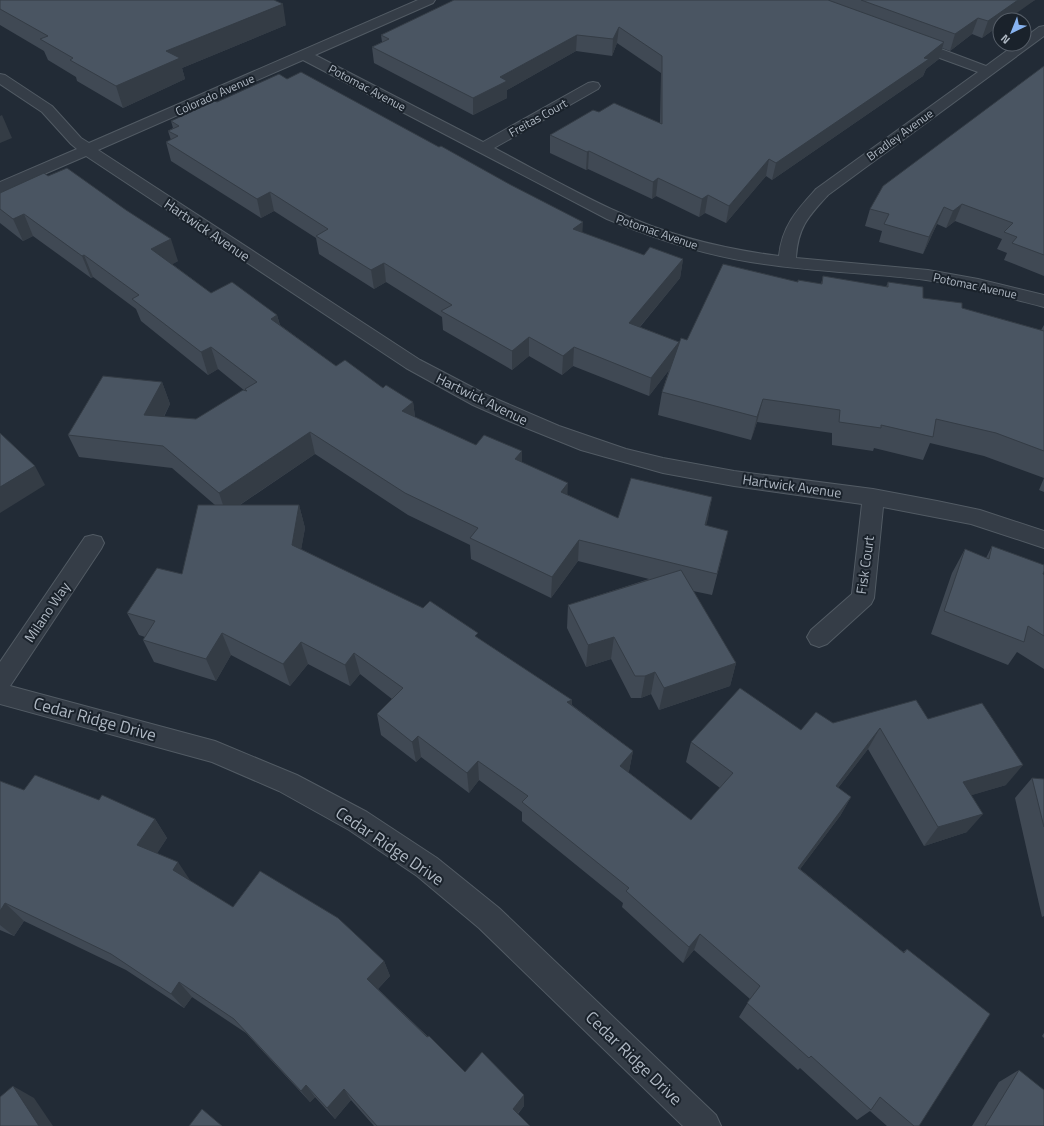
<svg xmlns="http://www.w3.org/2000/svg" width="1044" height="1126" viewBox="0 0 1044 1126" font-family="'Titillium Web',sans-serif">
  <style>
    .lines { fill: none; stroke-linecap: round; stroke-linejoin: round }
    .minor-casing { stroke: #525b64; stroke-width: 2 }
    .minor { fill: #353d47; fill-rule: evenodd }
    .wall { fill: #404954 }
    .shaded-wall { fill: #343c45 }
    .building { fill: #4a5562; stroke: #343c45 }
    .labels { text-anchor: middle; stroke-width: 4; stroke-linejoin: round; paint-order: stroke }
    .far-street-label { font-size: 12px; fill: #afb8c3; stroke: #1a222b }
    .street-label { font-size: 14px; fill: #afb8c3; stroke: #1a222b }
    .near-street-label { font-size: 17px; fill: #afb8c3; stroke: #1a222b }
  </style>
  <rect width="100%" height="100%" fill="#222b36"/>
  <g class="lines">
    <g class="minor-casing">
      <g id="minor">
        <path d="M418 0H435L433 3 315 55 483 142 588 83 593 82 598 83 600 86 598 89 494 148C536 170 576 193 618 212 669 236 724 249 779 256 782 226 797 210 816 189L978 72 907 46 905 43 907 40H917L986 66 1016 44H1024V38L1039 27 1044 26V36L828 195C808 217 798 227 796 258L928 270 978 279 1044 295V307C1005 297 966 286 926 280 872 273 818 272 764 264 710 257 658 240 607 219L303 60 98 150 420 360 487 395 559 426 626 449 663 458 734 471 873 489 937 501 980 510 1044 531V548L971 524 883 507 874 598 871 604 827 644 819 647 811 644 807 637 811 630 852 594 862 504 734 486 663 473 581 450 509 421 473 405 406 368 86 156 0 193V182L77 149 71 144 42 112 0 84V74L5 75 52 106 81 138 89 143Z"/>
        <path d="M93 535 101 537 104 543 101 549 10 686 215 741 297 775 367 812 437 858 499 908 716 1115 721 1126H683L479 928 417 876 349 830 279 791 212 762 0 704V662L85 537Z"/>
      </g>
    </g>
    <use href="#minor" class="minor"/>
  </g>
  <g class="wall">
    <path d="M0 0 286 25 182 68 185 79 123 108 77 81 76 77 48 60 44 51 0 25Z"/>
    <path d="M454 0H1035L1000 20V25L982 38 972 34 950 51 942 48 939 59 926 69 923 76 772 180 766 176 726 223 705 213 699 217 656 196 652 199 588 169 586 170 550 153V135L599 112 660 124 661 73 617 43 612 56 576 51 507 90V98L473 115 374 63 372 47 382 42 381 35Z"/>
    <path d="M1044 66V276L1004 260 1007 253 997 249 1002 239 955 221 946 228 937 224 923 254 879 242 882 231 865 226 870 209Z"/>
    <path d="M287 79 583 233 644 255 683 259 680 278 640 327 679 342 687 340 798 282 821 284 823 276 886 287 888 282 923 298 962 308 1041 330 1044 325V492L1039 490 1044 478 984 456 930 443 923 460 874 448 873 451 832 445V433L757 422 751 440 658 415 662 392 669 370 649 396 573 366 562 375 529 356 512 370 443 330 442 317 386 282 374 289 319 254 316 238 274 211 261 218 171 161 166 142 171 140 168 131 173 128 171 121 217 102Z"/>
    <path d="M48 176 178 261 172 264 211 293 277 315 280 325 336 366 413 402 415 417 476 445 522 462 568 495 618 518 712 497 706 525 723 552 712 595 693 591 736 663 730 686 659 710 651 694 641 698H631L611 659 586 667 567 628 568 605 649 579 578 561 551 598 471 559 470 545 408 515 315 454 240 505H299L305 528 301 549 478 638 572 700V705L633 751 629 771 628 772 691 820 720 788 686 762 691 742 801 730 833 723 928 719 1006 785 971 795 967 832 924 846 868 749 838 788 851 797 840 816 800 869 903 952 907 949 919 1126H887L870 1111 857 1120 800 1068 798 1070 739 1017 750 999 694 950 683 963 622 907 623 903 522 821V812L479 780 469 793 421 757 416 762 381 735 377 714 392 699 360 674 350 686 308 664 290 686 231 655 216 681 154 662 143 640 145 637 139 635 127 613 182 574 215 505 172 468 79 457 68 435 162 382 170 404 164 417 196 419 245 391 218 369 208 375 141 321 136 309 93 277 91 278 33 236 23 241 0 223V193Z"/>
    <path d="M992 546 1044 575V669L1017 652 1008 665 931 634 952 573 965 549 986 558Z"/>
    <path d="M1032 778 1044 779V916L1042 917 1015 798Z"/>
    <path d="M0 781 24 790 99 800 155 819 167 838 157 853 190 881 233 907 384 961 390 976 378 989 465 1072 524 1106 518 1114 530 1126H374L351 1100 335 1119 315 1097 310 1102 246 1033 192 997 184 1008 126 970 24 921 14 936 0 930Z"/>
    <path d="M1044 1033V1038L1042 1036Z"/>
    <path d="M1019 1070 1044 1126H972L999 1082Z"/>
  </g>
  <g class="shaded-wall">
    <path d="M1018 0H1035L1007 20H1000V25L982 38 988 21Z"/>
    <path d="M283 4 286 25 182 68 185 79 123 108 116 86 166 51Z"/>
    <path d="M978 18 972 34 950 51 955 34Z"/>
    <path d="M619 27 617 43 612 56 613 39Z"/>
    <path d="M577 35 576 51 507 90V98L473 115V98L500 77Z"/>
    <path d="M944 42 939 59 926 69 923 76 772 180 776 163Z"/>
    <path d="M2 115 12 138 0 143V116Z"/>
    <path d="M589 151 588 169 586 170 587 152Z"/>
    <path d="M769 159 766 176 726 223 729 206Z"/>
    <path d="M658 178 656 196 652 199 653 182Z"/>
    <path d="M270 192 274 211 261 218 257 199Z"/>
    <path d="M708 195 705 213 699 217 702 199Z"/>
    <path d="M962 204 955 221 946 228 953 211Z"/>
    <path d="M944 207 937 224 923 254 929 237Z"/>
    <path d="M24 214 33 236 23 241 13 219Z"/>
    <path d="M583 222 582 241 573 229Z"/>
    <path d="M171 239 178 261 159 272 151 249Z"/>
    <path d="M84 255 93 277 91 278 82 256Z"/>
    <path d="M683 259 680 278 627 342 629 323Z"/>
    <path d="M384 263 386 282 374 289 371 270Z"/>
    <path d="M277 315 283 337 271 319Z"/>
    <path d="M529 337V356L512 370V351Z"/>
    <path d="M679 342 676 361 649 396 651 378Z"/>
    <path d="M211 347 218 369 208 375 201 352Z"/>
    <path d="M574 347 573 366 562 375 563 356Z"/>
    <path d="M162 382 170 404 153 437 144 415Z"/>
    <path d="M763 399 757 422 751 440 757 417Z"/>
    <path d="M413 402 416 424 402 411Z"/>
    <path d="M310 432 315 454 226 514 219 493Z"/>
    <path d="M522 451V473L515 459Z"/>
    <path d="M35 466 45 485 0 513V487Z"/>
    <path d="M568 483 567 504 561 492Z"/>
    <path d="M712 497 708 519 700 547 705 525Z"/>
    <path d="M299 505 305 528 298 568 292 545Z"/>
    <path d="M579 540 578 561 551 598 552 577Z"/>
    <path d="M222 633 231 655 216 681 206 659Z"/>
    <path d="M614 637 611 659 586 667 588 645Z"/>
    <path d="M301 642 308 664 290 686 283 664Z"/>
    <path d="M354 653 360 674 350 686 345 665Z"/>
    <path d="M736 663 730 686 659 710 664 688Z"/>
    <path d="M655 672 651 694 641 698 645 676Z"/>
    <path d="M572 700 571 721 567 702Z"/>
    <path d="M880 728 868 749 825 805 836 786Z"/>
    <path d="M418 736 421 757 416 762 412 742Z"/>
    <path d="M633 751 629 771 617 786 620 766Z"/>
    <path d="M478 761 479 780 469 793 467 773Z"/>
    <path d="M1023 765 1006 785 949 802 963 782Z"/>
    <path d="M851 797 840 816 788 885 798 868Z"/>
    <path d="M983 814 967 832 924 846 938 827Z"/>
    <path d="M155 819 167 838 151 863 137 845Z"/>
    <path d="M178 862 190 880 185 888 173 870Z"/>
    <path d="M5 903 24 921 14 936 0 925V911Z"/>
    <path d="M700 934 694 950 683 963 689 947Z"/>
    <path d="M384 961 390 976 373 994 367 979Z"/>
    <path d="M179 982 192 997 184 1008 171 994Z"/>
    <path d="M306 1085 315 1097 310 1102 301 1091Z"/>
    <path d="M13 1086 34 1098 53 1126H39Z"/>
    <path d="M344 1089 351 1100 335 1119 327 1108Z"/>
    <path d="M524 1095V1106L513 1119V1109Z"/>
  </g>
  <g class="building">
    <path d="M0 0H274L283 4 166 51 180 58 116 86 70 60 73 58 40 39 48 36 0 9Z"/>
    <path d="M454 0H828L944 42 924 58 929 59 776 163 769 159 729 206 708 195 702 199 658 178 653 182 589 151 587 152 550 135 593 110 599 112 614 103 662 124V56L619 27 613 39 577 35 500 77 507 81 473 98 372 47 389 39 381 35Z"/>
    <path d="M861 0H1018L988 21 978 18 955 34Z"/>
    <path d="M1044 66V255L1012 243 1017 237 1004 232 1013 223 962 204 953 211 944 207 929 237 884 224 889 214 870 209 883 186Z"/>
    <path d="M301 72 439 147 441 146 511 185 583 222 573 229 644 255 650 247 683 259 629 323 679 342 651 378 574 347 563 356 529 337 512 351 441 311 452 305 384 263 371 270 316 236 328 229 270 192 257 199 166 142 178 136 168 131 179 126 171 121 215 101 217 102 279 74 287 79Z"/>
    <path d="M67 168 126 210 171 239 151 249 211 293 232 282 277 315 271 319 336 366 345 360 383 388 386 385 413 402 402 411 476 445 484 435 522 451 515 459 568 483 561 492 618 518 631 478 712 497 705 525 728 531 717 574 579 540 552 577 470 538 478 528 405 493 310 432 219 493 163 446 68 435 103 376 162 382 144 415 196 419 243 390 247 391 245 389 257 382 211 347 201 352 132 299 139 295 84 255 82 256 24 214 13 219 0 209V193L44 173 48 176Z"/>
    <path d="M723 264 798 282V280L822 284 823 276 888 287V282L923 287V298L962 303V308L1044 331V451L996 433 936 419 933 437 881 425V428L839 422 840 410 763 399 757 417 662 392 681 338 687 340Z"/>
    <path d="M0 433 35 466 0 487Z"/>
    <path d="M198 505H299L292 545 423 608 430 601 478 633 475 636 572 700 567 702 633 751 620 766 691 820 733 773 691 742 740 688 801 730 816 712 833 723 916 700 928 719 982 703 1023 765 963 782 983 814 938 827 880 728 836 786 851 797 798 868 904 953 907 949 990 1014 919 1126H914L880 1097 871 1110 811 1056 809 1058 747 1003 760 986 700 934 689 947 626 891 629 888 522 802 528 796 478 761 467 773 418 736 412 742 377 714 403 688 354 653 345 665 301 642 283 664 222 633 206 659 143 640 155 621 127 613 157 568 182 574Z"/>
    <path d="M992 546 1044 565V571L1043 574 1044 575V636L1028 626 1024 642 944 611 965 549 989 559Z"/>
    <path d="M681 570 736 663 664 688 655 672 645 676H635L614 637 588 645 568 605Z"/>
    <path d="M35 775 99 800 102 795 155 819 137 845 178 862 173 870 233 907 260 871 338 918 384 961 367 979 427 1037 429 1036 465 1072 482 1052 524 1095 513 1109 530 1126H377L344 1089 327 1108 306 1085 301 1091 234 1019 179 982 171 994 111 954 5 903 0 911V781L24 790Z"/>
    <path d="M1032 778 1044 779V827Z"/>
    <path d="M1019 1070 1044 1090V1126H985Z"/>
    <path d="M13 1086 39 1126H0V1097Z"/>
    <path d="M202 1109 222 1126H189Z"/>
  </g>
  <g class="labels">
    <g class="far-street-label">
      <text transform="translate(367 88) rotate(28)" y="4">Potomac Avenue</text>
      <text transform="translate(215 95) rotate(-24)" y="4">Colorado Avenue</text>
      <text transform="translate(538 118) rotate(-29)" y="4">Freitas Court</text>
      <text transform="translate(900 135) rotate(-36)" y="4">Bradley Avenue</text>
      <text transform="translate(657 232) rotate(19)" y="4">Potomac Avenue</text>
      <text transform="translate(975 286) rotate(12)" y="4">Potomac Avenue</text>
    </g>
    <g class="street-label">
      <text transform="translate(207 230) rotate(34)" y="5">Hartwick Avenue</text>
      <text transform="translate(482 399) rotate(26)" y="5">Hartwick Avenue</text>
      <text transform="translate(792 486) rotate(8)" y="5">Hartwick Avenue</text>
      <text transform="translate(865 565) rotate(-82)" y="5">Fisk Court</text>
      <text transform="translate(47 612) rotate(-56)" y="5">Milano Way</text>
    </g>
    <g class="near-street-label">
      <text transform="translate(95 719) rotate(15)" y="6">Cedar Ridge Drive</text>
      <text transform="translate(390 846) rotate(34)" y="6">Cedar Ridge Drive</text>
      <text transform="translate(634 1058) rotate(44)" y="6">Cedar Ridge Drive</text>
    </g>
  </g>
  <g transform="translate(1012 32) rotate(223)"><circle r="19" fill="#1a222b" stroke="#565e68"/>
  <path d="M0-3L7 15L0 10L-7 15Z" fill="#87b3f0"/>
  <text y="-6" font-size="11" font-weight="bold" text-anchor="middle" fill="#afb8c3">N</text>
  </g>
</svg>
